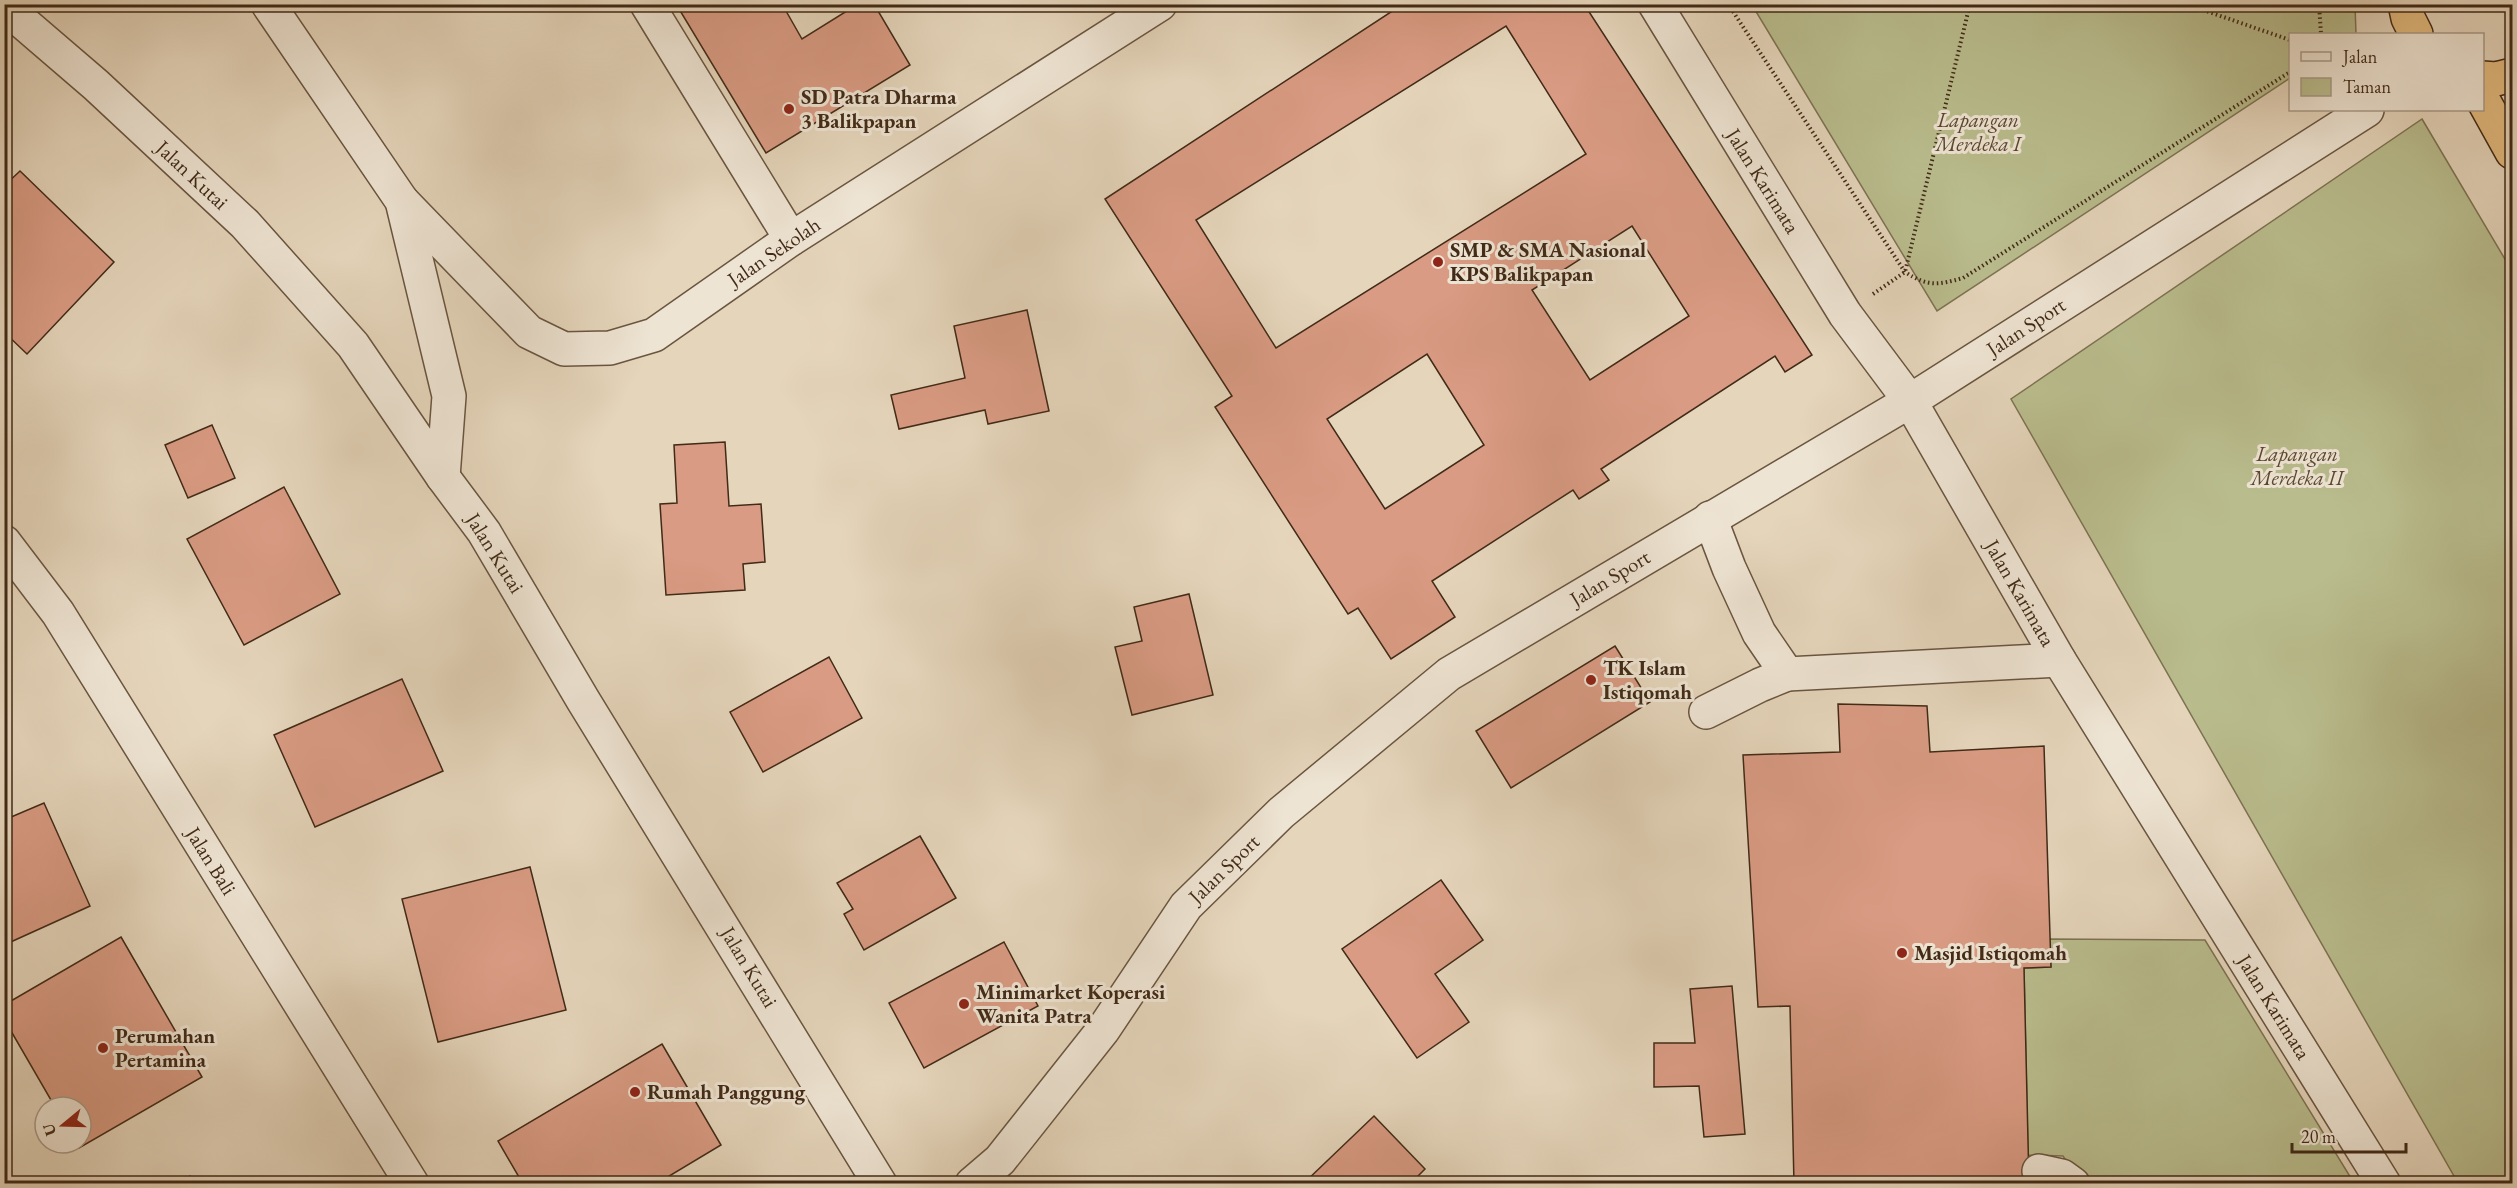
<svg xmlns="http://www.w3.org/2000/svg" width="2517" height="1188" viewBox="0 0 2517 1188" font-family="'EB Garamond',serif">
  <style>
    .green { fill: #b9bc8d; stroke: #7d7352; stroke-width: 1.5 }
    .building { fill: #d99b83; stroke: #412a17; stroke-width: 1.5; fill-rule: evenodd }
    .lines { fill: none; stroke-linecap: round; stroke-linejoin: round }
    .minor-casing { stroke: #6a5540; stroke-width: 36 }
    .highway-casing { stroke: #412a17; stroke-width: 36 }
    .path { stroke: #412a17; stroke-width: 4; stroke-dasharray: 1.5 3; stroke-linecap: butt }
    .minor { stroke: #eee4d3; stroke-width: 33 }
    .highway { stroke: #e2ba7e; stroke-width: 33 }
    .poi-dot { fill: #8f2418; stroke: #eee4d3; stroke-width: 2 }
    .labels { text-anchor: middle; stroke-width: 6; stroke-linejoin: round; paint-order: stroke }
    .poi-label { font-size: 21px; font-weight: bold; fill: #412a17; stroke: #eee4d3; text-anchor: start }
    .park-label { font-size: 21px; font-style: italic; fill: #59472f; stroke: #eee4d3 }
    .street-label { font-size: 21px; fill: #412a17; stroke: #eee4d3 }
  </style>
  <rect width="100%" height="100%" fill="#e5d5bb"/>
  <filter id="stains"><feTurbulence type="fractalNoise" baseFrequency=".00333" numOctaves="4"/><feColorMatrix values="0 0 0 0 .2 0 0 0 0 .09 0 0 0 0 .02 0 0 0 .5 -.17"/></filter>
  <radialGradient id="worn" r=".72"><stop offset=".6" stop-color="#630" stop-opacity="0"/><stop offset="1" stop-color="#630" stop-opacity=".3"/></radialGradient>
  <g class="green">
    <path d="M1752 5H2355L2356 34H2290V78L1937 311Z"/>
    <path d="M2422 119 2512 271V1180L2506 1183H2458L2011 399Z"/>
    <path d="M2048 939 2205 940 2354 1183H2081L2063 1156 2028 1155 2024 968 2051 967Z"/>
  </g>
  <g class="building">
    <path d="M676 4H782L802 39 858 4H874L910 65 766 153Z"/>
    <path d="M1403 4H1584L1812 355 1785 372 1775 356 1601 469 1609 480 1579 499 1573 490 1432 581 1455 617 1391 659 1358 608 1348 614 1215 407 1232 396 1105 199ZM1506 26 1586 154 1276 348 1196 220ZM1632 226 1689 316 1590 380 1532 290ZM1427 354 1484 445 1385 509 1327 419Z"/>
    <path d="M20 171 114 262 27 354 4 332V186Z"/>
    <path d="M1027 310 1049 411 988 424 985 410 899 429 891 395 965 378 954 326Z"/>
    <path d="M212 425 235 478 188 498 165 445Z"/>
    <path d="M725 442 729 506 761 504 765 562 743 564 745 590 666 595 660 504 677 503 674 445Z"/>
    <path d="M284 487 340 594 244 645 187 539Z"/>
    <path d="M1189 594 1213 695 1132 715 1115 647 1142 641 1134 607Z"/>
    <path d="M1615 646 1650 702 1511 788 1476 731Z"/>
    <path d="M829 657 862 718 763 772 730 712Z"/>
    <path d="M402 679 443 771 315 827 274 735Z"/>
    <path d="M1838 704 1927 706 1930 752 2044 746 2051 967 2024 968 2029 1184H1794L1790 1006 1758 1007 1743 755 1840 752Z"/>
    <path d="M44 803 90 906 4 945V820Z"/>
    <path d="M920 836 956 898 864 950 844 914 853 909 837 883Z"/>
    <path d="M530 867 566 1010 438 1042 402 899Z"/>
    <path d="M1441 880 1483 940 1435 974 1469 1022 1417 1058 1342 949Z"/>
    <path d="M121 937 202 1077 79 1148 76 1143H81V1107H55L4 1019V1005Z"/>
    <path d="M1004 942 1038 1006 924 1068 889 1003Z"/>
    <path d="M1732 986 1745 1134 1704 1137 1699 1086 1654 1087V1043H1695L1690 989Z"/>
    <path d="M662 1044 721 1145 656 1184H523L498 1141Z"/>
    <path d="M1374 1116 1425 1169 1410 1184H1303Z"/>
    <path d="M190 1176 201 1184H185Z"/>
  </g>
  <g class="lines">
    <g class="minor-casing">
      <g id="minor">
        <path d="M268 4 402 201 449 396 443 477"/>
        <path d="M647 4 791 239"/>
        <path d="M1655 4 1845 314 1910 401 2059 660 2384 1184"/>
        <path d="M4 6 96 85 245 224 353 345 443 477 484 532 583 700 880 1184"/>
        <path d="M402 201 529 332 564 349 610 348 654 335 791 239 1160 4"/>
        <path d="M1710 518 1729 568 1759 633 1787 674 2059 660"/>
        <path d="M4 542 58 613 412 1184"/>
        <path d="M1706 712 1760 685 1787 674"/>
        <path d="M2039 1171 2062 1176 2073 1184"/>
        <path d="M972 1184 1000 1160 1103 1030 1186 906 1281 813 1449 674 1910 401 2367 110"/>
      </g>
    </g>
    <g class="highway-casing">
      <g id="highway">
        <path d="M2405 4 2408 18 2416 34"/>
        <path d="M2482 78 2496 79 2512 75"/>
        <path d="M2482 98 2512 152"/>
      </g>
    </g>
    <g class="path">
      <path d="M1728 4 1905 272C1928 287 1938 285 1963 278L2290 72"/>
      <path d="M2186 4 2290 40"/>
      <path d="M2319 4 2321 34"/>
      <path d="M1873 294 1905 272 1970 4"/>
    </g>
    <use href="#minor" class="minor"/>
    <use href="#highway" class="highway"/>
  </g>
  <g class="poi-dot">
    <circle cx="789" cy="109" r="6"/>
    <circle cx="1438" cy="262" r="6"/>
    <circle cx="1591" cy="680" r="6"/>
    <circle cx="1902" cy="953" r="6"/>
    <circle cx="964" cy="1004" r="6"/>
    <circle cx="103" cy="1048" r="6"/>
    <circle cx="635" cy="1092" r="6"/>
  </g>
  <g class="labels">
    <g class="poi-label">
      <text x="801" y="104">SD Patra Dharma<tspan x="801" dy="24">3 Balikpapan</tspan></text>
      <text x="1450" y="257">SMP &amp; SMA Nasional<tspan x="1450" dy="24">KPS Balikpapan</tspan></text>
      <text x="1603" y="675">TK Islam<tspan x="1603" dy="24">Istiqomah</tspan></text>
      <text x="1914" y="960">Masjid Istiqomah</text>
      <text x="976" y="999">Minimarket Koperasi<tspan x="976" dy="24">Wanita Patra</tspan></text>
      <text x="115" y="1043">Perumahan<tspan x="115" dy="24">Pertamina</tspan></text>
      <text x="647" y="1099">Rumah Panggung</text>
    </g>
    <g class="park-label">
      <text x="1978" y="127">Lapangan<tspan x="1978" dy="24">Merdeka I</tspan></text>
      <text x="2297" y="461">Lapangan<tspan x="2297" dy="24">Merdeka II</tspan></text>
    </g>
    <g class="street-label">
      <text transform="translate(192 175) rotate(43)" y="7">Jalan Kutai</text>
      <text transform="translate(1763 181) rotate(58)" y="7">Jalan Karimata</text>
      <text transform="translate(774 252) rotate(-34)" y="7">Jalan Sekolah</text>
      <text transform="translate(2026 327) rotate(-33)" y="7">Jalan Sport</text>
      <text transform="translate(495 553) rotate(58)" y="7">Jalan Kutai</text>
      <text transform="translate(1610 578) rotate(-31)" y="7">Jalan Sport</text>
      <text transform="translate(2020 593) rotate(60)" y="7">Jalan Karimata</text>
      <text transform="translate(211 861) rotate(58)" y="7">Jalan Bali</text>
      <text transform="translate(1224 869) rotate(-44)" y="7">Jalan Sport</text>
      <text transform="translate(749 967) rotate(59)" y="7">Jalan Kutai</text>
      <text transform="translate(2274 1007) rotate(58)" y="7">Jalan Karimata</text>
    </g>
  </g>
  <rect width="2517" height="1188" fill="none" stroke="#e5d5bb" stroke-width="24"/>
  <rect x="6" y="6" width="2505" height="1176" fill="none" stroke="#412a17" stroke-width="3"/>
  <rect x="12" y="12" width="2493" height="1164" fill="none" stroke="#412a17" stroke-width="1.5"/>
  <rect x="2289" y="33" width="195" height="78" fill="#eee4d3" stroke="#a99a88" stroke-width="1.5"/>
  <rect x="2301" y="52" width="30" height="9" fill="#eee4d3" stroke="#a99a88" stroke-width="1.5"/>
  <text x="2343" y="63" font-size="18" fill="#412a17">Jalan</text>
  <rect x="2301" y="78" width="30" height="18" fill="#b9bc8d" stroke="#a99a88" stroke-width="1.5"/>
  <text x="2343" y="93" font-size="18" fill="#412a17">Taman</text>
  <g transform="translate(63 1125) rotate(251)"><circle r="28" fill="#eee4d3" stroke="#a99a88" stroke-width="1.5"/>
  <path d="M0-4.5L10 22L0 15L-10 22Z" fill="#8f2418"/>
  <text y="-9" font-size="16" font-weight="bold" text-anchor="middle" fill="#412a17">U</text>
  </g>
  <path d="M2292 1143v9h114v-9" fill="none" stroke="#412a17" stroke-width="3"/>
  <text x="2301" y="1143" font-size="18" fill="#412a17" stroke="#eee4d3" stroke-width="4.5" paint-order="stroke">20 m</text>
  <rect width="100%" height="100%" filter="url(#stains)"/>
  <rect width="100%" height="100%" fill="url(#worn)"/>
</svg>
